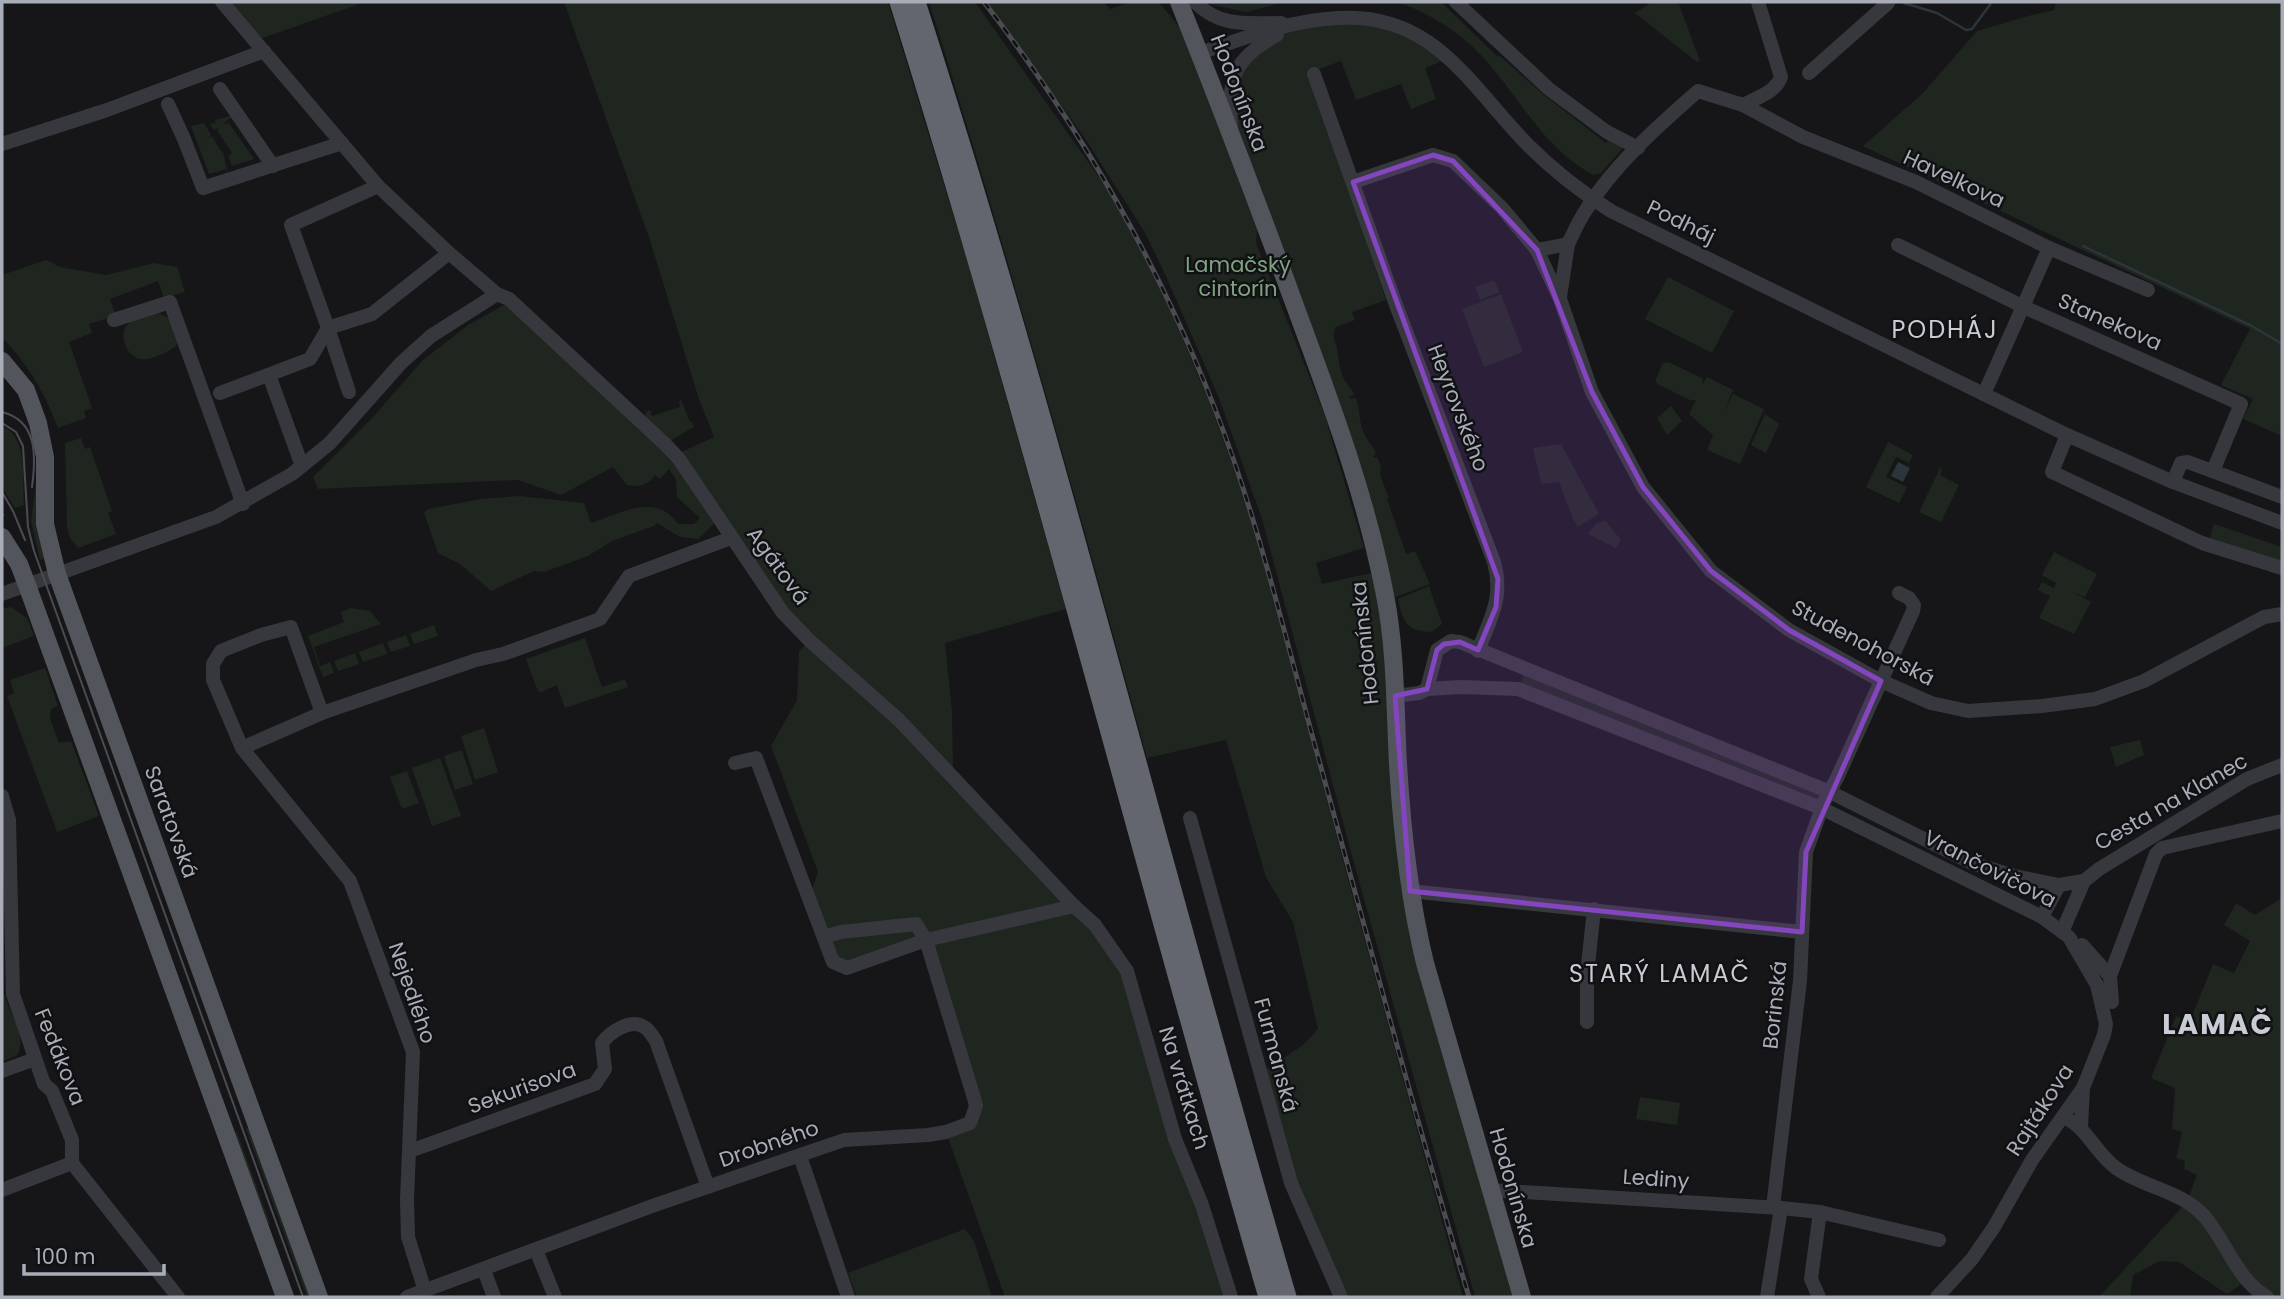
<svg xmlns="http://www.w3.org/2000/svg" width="2284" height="1299" viewBox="0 0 2284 1299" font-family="Poppins,sans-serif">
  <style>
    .green { fill: #1e261f; fill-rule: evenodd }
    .water { fill: #2c353c }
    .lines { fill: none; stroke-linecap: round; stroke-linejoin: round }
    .stream { stroke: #2c353c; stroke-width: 2.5 }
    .minor { stroke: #37383d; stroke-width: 14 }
    .major { stroke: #53555c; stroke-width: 18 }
    .highway { stroke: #63666e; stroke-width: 19 }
    .tram { stroke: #4a4c52; stroke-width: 2 }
    .rail-casing { stroke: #4a4c52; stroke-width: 5 }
    .rail { stroke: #111113; stroke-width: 2.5; stroke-dasharray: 8; stroke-linecap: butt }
    .marked { fill: #8446be; fill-opacity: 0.2; stroke: #8446be; stroke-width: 5; stroke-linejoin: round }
    .labels { text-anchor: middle; stroke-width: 5; stroke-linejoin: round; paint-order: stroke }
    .street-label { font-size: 21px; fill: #a8adb8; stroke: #111113 }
    .park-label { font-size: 21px; fill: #7fa381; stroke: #111113 }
    .quarter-label { font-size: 24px; letter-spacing: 2px; fill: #c9ccd4; stroke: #111113 }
    .district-label { font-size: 28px; font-weight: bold; letter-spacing: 2px; fill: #c9ccd4; stroke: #111113 }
  </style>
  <rect width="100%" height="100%" fill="#161618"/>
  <g class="green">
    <path d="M222 2H365L257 40Z"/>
    <path d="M564 2H888L968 263 1066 609 945 643 952 712 953 777 1114 949 1231 1297H1005L946 1132 970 1123 976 1105 926 941 847 968 833 962 809 898 818 872 771 746 797 700 799 651 810 641 675 455 714 437 698 396 649 237Z"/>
    <path d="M929 2H975L1113 197 1156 276 1209 401 1253 522 1343 861 1463 1297H1346L1295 1181 1264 1071 1303 1045 1318 1029 1293 922 1266 877 1226 740 1147 758C1078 505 1007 252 929 2Z"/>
    <path d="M987 2H1103L1110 9 1131 2H1159L1200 53 1232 136 1243 59 1300 22 1365 18 1450 58 1425 68 1436 99 1411 109 1401 84 1356 100 1341 61 1309 73 1386 300 1352 312 1355 320 1336 327C1331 336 1335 339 1337 348 1339 359 1339 371 1345 381 1349 387 1352 388 1354 395L1349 397 1351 399 1356 398C1361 411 1358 426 1367 439 1371 445 1374 447 1376 454L1373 456 1374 458 1377 457 1381 467 1380 475 1389 498 1387 499 1406 554 1415 551 1430 584 1395 597H1386L1407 870 1522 1297H1475L1352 856 1262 519 1219 398 1165 274 1144 231 1084 137ZM1259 211 1380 571 1322 584 1316 563 1364 548 1324 413 1256 243Z"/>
    <path d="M1209 2H1284L1247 12 1213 5Z"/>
    <path d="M1397 2H1441L1498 57 1500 56 1543 94 1606 143 1609 140 1621 144 1622 149 1601 173 1594 175C1543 150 1517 92 1479 53 1455 29 1429 13 1397 2Z"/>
    <path d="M1652 2H1678L1700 61 1697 62 1635 13Z"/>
    <path d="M2056 2H2282V436L2243 419 2253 399 2221 385 2250 329 1863 146 1923 93 1977 31 2028 16 2054 10Z"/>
    <path d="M234 115 223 124 229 123 254 159 232 166 228 156 232 153 217 130 221 127 214 130 210 124 216 123 215 120Z"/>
    <path d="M204 123 211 135 207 139 212 136 220 150 223 152 228 174 226 169 209 174 191 126Z"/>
    <path d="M46 260 60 267 106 275 154 263 177 267 185 292 164 298 158 281 110 299 116 316 89 324 92 333 69 342 92 408 84 411 86 418 58 428C43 389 30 368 2 337V275Z"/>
    <path d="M1668 277 1734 311 1712 353 1645 319Z"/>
    <path d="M1494 280 1500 292 1480 300 1475 287Z"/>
    <path d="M1501 294 1523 352 1484 367 1462 309Z"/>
    <path d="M506 304 659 446 679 469 714 524 698 539 680 537 657 523 654 526 612 541 588 556 544 572 534 571 491 591 460 564 438 553 424 513 428 509 481 499 518 496 584 503 591 523C622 513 656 492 678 524H694L700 518 677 497 676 480 669 469 660 479 655 475C648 486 639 487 627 485L613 467 561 495 518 480 318 489 313 477 373 417 422 361 468 325Z"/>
    <path d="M158 313 169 318 178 341 176 346C168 352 150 361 140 359 125 356 116 329 132 321 140 317 150 315 158 313Z"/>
    <path d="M1668 362 1702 378 1703 384 1707 377 1733 390 1725 411 1733 394 1764 409 1740 464 1707 450 1713 435 1689 414 1696 400H1690L1656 383V379L1663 363Z"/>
    <path d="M681 400 690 422H692L694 427 670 441 645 416 646 412 650 410 652 416 680 407 679 401Z"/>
    <path d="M1671 406 1682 421 1667 435 1657 418Z"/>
    <path d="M1765 414 1779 424 1766 453 1751 445Z"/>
    <path d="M2 426C29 438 22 480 24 505L15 508 2 487Z"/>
    <path d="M81 438 85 449 90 447 112 511 108 513 116 534 78 548 70 538 67 526 65 443Z"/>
    <path d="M1888 442 1913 455 1909 463 1896 457 1886 477 1907 487 1899 503 1866 487Z"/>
    <path d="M1561 444 1599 514 1578 527 1573 519 1559 482 1541 484 1533 448Z"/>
    <path d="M38 467 46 559 40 560 31 521Z"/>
    <path d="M1940 468 1942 469 1940 475 1959 485 1941 522 1919 512Z"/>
    <path d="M1605 520 1621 540 1616 548 1588 534 1596 524Z"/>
    <path d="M2214 524 2282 547V563L2210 538Z"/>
    <path d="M2054 552 2097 574 2085 597 2073 592 2091 602 2074 634 2039 618 2050 596 2038 590 2042 582 2054 588 2056 583 2042 575Z"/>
    <path d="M1429 586 1442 624 1432 632C1406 631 1403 622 1398 599Z"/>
    <path d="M11 607 27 618 34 636 2 648V609Z"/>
    <path d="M350 608 370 611 381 624 314 647 320 666 330 662 334 673 323 677 308 636 344 622 341 612Z"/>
    <path d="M434 625 438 636 414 644 410 634Z"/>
    <path d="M406 635 410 646 391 652 387 642Z"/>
    <path d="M585 638 602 687 625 679 628 687 565 708 557 685 541 692 538 691 526 659Z"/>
    <path d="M383 643 387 654 363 662 359 652Z"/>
    <path d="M355 653 359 664 338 671 334 661Z"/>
    <path d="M45 668 58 706 51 709 50 718 59 743 71 741 99 816 57 832 7 696 14 693 10 680Z"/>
    <path d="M1526 670 1830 792 1824 802 1518 689Z"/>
    <path d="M484 728 498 772 475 780 461 736Z"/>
    <path d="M2140 740 2144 755 2116 767 2110 747Z"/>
    <path d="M462 750 473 784 455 790 444 756Z"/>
    <path d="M440 758 461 816 432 826 412 768Z"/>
    <path d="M407 771 419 803 402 809 390 777Z"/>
    <path d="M2 885C2 920 0 959 4 993 8 1011 28 1037 17 1055L2 1062Z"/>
    <path d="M2282 898V1297H2267L2247 1280 2227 1294 2179 1262 2160 1261 2133 1275 2130 1297H2099L2187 1202 2197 1175 2184 1169 2185 1161 2176 1158 2182 1132 2172 1129 2175 1088 2151 1078 2176 1016 2190 1021 2213 964 2234 973 2250 941 2224 925 2236 903 2255 915Z"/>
    <path d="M1640 1097 1680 1103 1677 1125 1636 1119Z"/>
    <path d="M251 1127 313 1297H307L246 1129Z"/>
    <path d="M237 1132 270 1224H268L232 1133Z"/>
    <path d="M965 1229 974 1241 992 1297H857L848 1273Z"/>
  </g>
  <path class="water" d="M1898 462 1910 468 1903 482 1891 476Z"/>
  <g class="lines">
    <g class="stream">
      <path d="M1904 3 1937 13 1966 30 1972 29 1992 2"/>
      <path d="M2083 246 2252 326 2282 344"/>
    </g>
    <g class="minor">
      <path d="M222 2 378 186 449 253 497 294 509 299 666 445 679 459 783 613 810 641 899 720 1074 906 1095 925 1127 971 1175 1139 1202 1205 1231 1297"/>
      <path d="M1195 2C1220 28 1248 23 1281 23"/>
      <path d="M1456 2 1549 89 1607 132 1638 148"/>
      <path d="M1200 53C1244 38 1291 20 1338 18 1434 12 1470 86 1528 145 1553 170 1581 192 1611 211L2067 435 2173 482 2282 523"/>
      <path d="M1809 73 1888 3 1886 2"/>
      <path d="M1314 74 1396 305 1494 562C1504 599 1490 618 1478 651"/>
      <path d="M220 89 273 166"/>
      <path d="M168 104 184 139 203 188 342 143"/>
      <path d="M1743 105C1756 98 1776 92 1781 77L1758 2"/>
      <path d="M1231 127C1228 77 1233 60 1277 35"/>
      <path d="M2 144 107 110 264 51"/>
      <path d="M1353 182 1433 155 1453 161 1502 208 1537 250 1560 299 1592 392 1643 487 1711 571 1789 630 1881 681 1931 703 1968 711 2042 706 2095 699 2144 681 2264 617 2282 614"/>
      <path d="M378 186 291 225 328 328 372 314 449 253"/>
      <path d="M1898 245 2024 307 2241 404 2213 471"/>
      <path d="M1537 250 1568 244C1574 232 1579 220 1586 210 1614 165 1658 126 1698 91L1743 105 1803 137 1916 182 2049 248 2148 290"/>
      <path d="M1560 297 1568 244"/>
      <path d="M114 320 170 302 243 504"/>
      <path d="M328 328 349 392"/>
      <path d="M269 375 302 466"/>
      <path d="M220 393 310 359 328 328"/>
      <path d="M1984 394 2049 248"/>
      <path d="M2067 435 2052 472 2202 543 2282 568"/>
      <path d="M2173 482 2181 463 2188 462 2282 497"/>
      <path d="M2 594 216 517 292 474 330 443 401 363 431 336 497 294"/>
      <path d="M1427 689 1437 650 1451 641 1460 642 1830 792 1972 863 2014 876 2059 885 2084 881"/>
      <path d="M1395 696 1419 693 1427 689 1461 687 1518 689 1821 808 2042 917 2069 937 2097 985 2106 1024 2104 1035 2083 1088 2032 1160 1994 1227 1972 1259 1937 1297"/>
      <path d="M322 713 476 660 503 654 600 619 629 576 731 538"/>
      <path d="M242 748 322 713 291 627 261 635 221 651 213 664V680L242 748 350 881 413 1052 407 1200 408 1237 425 1291"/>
      <path d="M735 763 756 758 833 962 847 968 926 940 1074 906"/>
      <path d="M2 796 9 820 13 994 44 1084 52 1091 72 1140V1163L178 1297"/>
      <path d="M1190 818 1291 1183 1341 1297"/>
      <path d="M1410 891 1802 932"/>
      <path d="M2042 917 2059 885"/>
      <path d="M2062 932 2084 881 2099 869 2247 779 2282 765"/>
      <path d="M2082 945 2110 976 2112 1002"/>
      <path d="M2110 976 2156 854 2162 848 2282 821"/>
      <path d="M1587 1022V974L1594 909"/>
      <path d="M2 1071 35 1059"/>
      <path d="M2063 1117C2087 1126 2095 1153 2116 1168 2144 1188 2181 1190 2205 1217 2227 1243 2237 1280 2267 1297"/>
      <path d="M2081 1127 2083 1088"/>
      <path d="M410 1151 595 1084 605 1069 602 1043C610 1032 631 1018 644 1027 649 1029 653 1037 656 1041L708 1187"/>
      <path d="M800 1156 848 1297"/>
      <path d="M2 1190 72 1163"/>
      <path d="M1490 1190 1781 1208 1820 1212 1939 1240"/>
      <path d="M1773 1207 1800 981 1806 852 1824 802 1837 778 1913 611 1914 605 1909 598 1899 593"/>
      <path d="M536 1250 555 1297"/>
      <path d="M484 1270 494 1297"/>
      <path d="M407 1297 655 1205 844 1140 928 1135 946 1132 970 1123 976 1106 974 1098 926 940 916 924 841 932 824 937"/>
      <path d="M1767 1297 1781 1208"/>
      <path d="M1819 1297 1811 1279 1820 1212"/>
    </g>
    <g class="major">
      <path d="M1179 2C1219 102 1257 202 1294 303 1330 401 1365 492 1385 595 1396 651 1395 708 1398 764 1402 831 1409 898 1425 963L1522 1297"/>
      <path d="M2 361 26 390 38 423 45 457V524L57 574 319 1297"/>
      <path d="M2 537 19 564 27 585 285 1297"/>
    </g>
    <g class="highway">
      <path d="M899 2C1033 430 1143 866 1268 1297"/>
      <path d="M916 2C1054 429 1160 866 1287 1297"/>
    </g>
    <g class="tram">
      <path d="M2 412C38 421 36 457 32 487"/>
      <path d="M2 423 16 432 23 446 28 527 34 551 303 1297"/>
      <path d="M2 492 13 511 25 540"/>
      <path d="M2 514 3 515"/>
    </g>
    <g class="rail-casing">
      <path id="rail" d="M984 2C1091 141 1177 296 1234 461 1268 560 1292 663 1320 764 1369 942 1416 1121 1469 1297"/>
    </g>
    <use href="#rail" class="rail"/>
  </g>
  <path class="marked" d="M1433 155 1453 161 1537 250 1592 392 1643 487 1711 571 1789 630 1881 681 1806 852 1802 932 1410 891 1395 696 1427 689 1437 650 1444 644 1460 642 1478 650 1496 607 1498 579 1353 182Z"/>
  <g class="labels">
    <g class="street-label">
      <text transform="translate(1239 93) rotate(69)" y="7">Hodonínska</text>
      <text transform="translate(1954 179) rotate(25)" y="7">Havelkova</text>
      <text transform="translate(1681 222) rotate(26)" y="7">Podháj</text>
      <text transform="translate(2110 322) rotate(24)" y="7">Stanekova</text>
      <text transform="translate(1458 408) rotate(69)" y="7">Heyrovského</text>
      <text transform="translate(778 566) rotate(54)" y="7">Agátová</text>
      <text transform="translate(1365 643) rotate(-96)" y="7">Hodonínska</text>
      <text transform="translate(1863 643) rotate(28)" y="7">Studenohorská</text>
      <text transform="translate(2171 802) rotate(-30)" y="7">Cesta na Klanec</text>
      <text transform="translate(171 822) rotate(70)" y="7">Saratovská</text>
      <text transform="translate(1990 869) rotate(27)" y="7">Vrančovičova</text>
      <text transform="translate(412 993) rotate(71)" y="7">Nejedlého</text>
      <text transform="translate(1775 1005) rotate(-84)" y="7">Borinská</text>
      <text transform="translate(1276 1055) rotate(75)" y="7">Furmanská</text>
      <text transform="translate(60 1057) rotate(68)" y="7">Fedákova</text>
      <text transform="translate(522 1088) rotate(-20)" y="7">Sekurisova</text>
      <text transform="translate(1184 1088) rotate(73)" y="7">Na vrátkach</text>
      <text transform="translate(2040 1110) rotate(-57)" y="7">Rajtákova</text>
      <text transform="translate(769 1144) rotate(-19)" y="7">Drobného</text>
      <text transform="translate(1656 1179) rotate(4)" y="7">Lediny</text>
      <text transform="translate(1513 1188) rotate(74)" y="7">Hodonínska</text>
    </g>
    <g class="park-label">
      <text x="1238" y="272">Lamačský<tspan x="1238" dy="24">cintorín</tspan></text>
    </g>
    <g class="quarter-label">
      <text x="1945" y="338">PODHÁJ</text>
      <text x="1660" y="982">STARÝ LAMAČ</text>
    </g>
    <g class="district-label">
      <text x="2218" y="1034">LAMAČ</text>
    </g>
  </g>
  <rect width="2284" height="1299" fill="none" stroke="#a8adb8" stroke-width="7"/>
  <path d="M24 1264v10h140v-10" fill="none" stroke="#a8adb8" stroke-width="3.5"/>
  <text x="35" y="1264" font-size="21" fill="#a8adb8" stroke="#111113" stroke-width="5" paint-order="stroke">100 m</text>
</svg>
